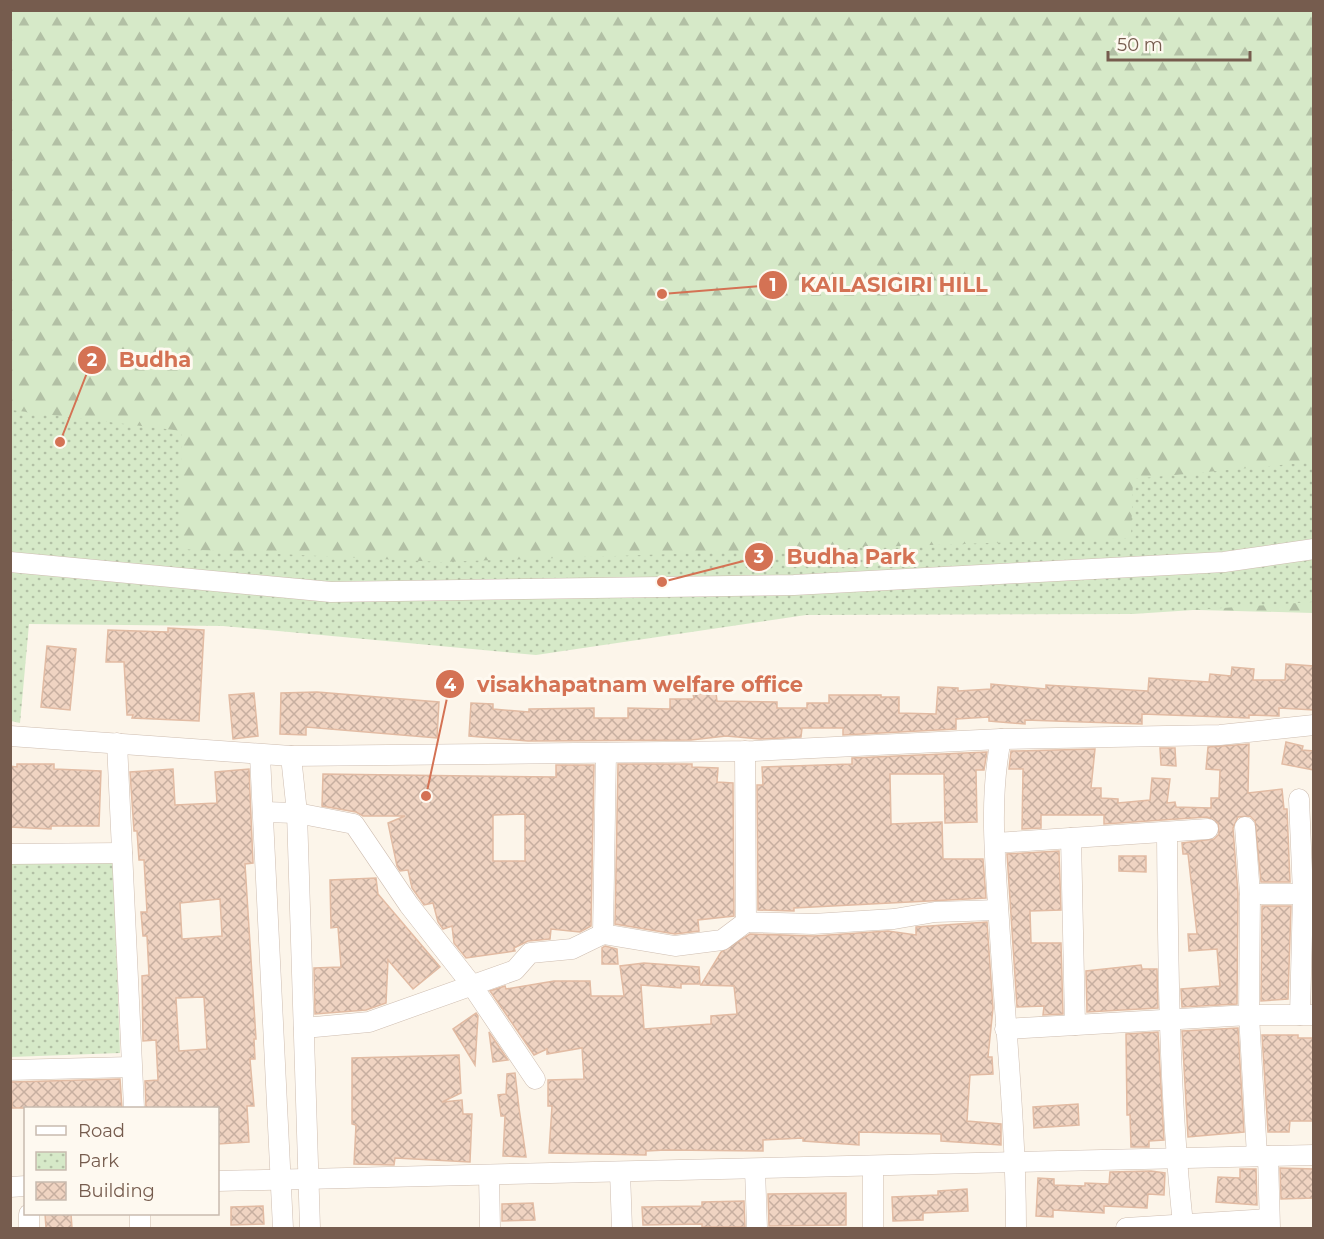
<svg xmlns="http://www.w3.org/2000/svg" width="1324" height="1239" viewBox="0 0 1324 1239" font-family="Montserrat,sans-serif">
  <style>
    .forest { fill: url(#forest-firs) }
    .park { fill: url(#park-dots) }
    .building { fill: url(#building-cross-hatch); stroke: #e2bba3; stroke-width: 1.5; fill-rule: evenodd }
    .lines { fill: none; stroke-linecap: round; stroke-linejoin: round }
    .minor-casing { stroke: #cebdb0; stroke-width: 21 }
    .minor { stroke: #fff; stroke-width: 20 }
    .leader { fill: none; stroke: #d47254; stroke-width: 2 }
    .callout-dot { fill: #d47254; stroke: #fef9f0; stroke-width: 2 }
    .mark-label { font-size: 18px; text-anchor: middle; font-weight: bold; fill: #fff }
    .callout-label { font-size: 21px; text-anchor: middle; font-weight: bold; fill: #d47254; stroke: #fef9f0; stroke-width: 6; stroke-linejoin: round; paint-order: stroke }
  </style>
  <defs>
    <pattern id="forest-firs" width="22" height="20" patternUnits="userSpaceOnUse" patternTransform="scale(1.5)"><rect width="22" height="20" fill="#d6e9c8"/><path d="M5 1l3.5 6h-7zM16 11l3.5 6h-7z" fill="#b2c0a5"/></pattern>
    <pattern id="park-dots" width="8" height="8" patternUnits="userSpaceOnUse" patternTransform="scale(1.5)"><rect width="8" height="8" fill="#d6e9c8"/><path d="M2 2h.1M6 6h.1" fill="none" stroke="#b2c0a5" stroke-width="1.8" stroke-linecap="round"/></pattern>
    <pattern id="building-cross-hatch" width="8" height="8" patternUnits="userSpaceOnUse" patternTransform="scale(1.5)"><rect width="8" height="8" fill="#f0d4c2"/><path d="M0 0l8 8M0 8l8-8" fill="none" stroke="#c7afa0"/></pattern>
  </defs>
  <rect width="100%" height="100%" fill="#fcf5ea"/>
  <path class="forest" d="M11 11H1313V613L11 578Z"/>
  <g class="park">
    <path d="M11 410 182 431 179 549 441 562 1131 538 1133 479 1313 462V602L1133 614 806 615 536 655 223 626 29 624 20 723 11 721Z"/>
    <path d="M113 856 120 1053 11 1057 10 860Z"/>
  </g>
  <g class="building">
    <path d="M168 628 204 630 199 721 132 718 133 715H127L124 662H106L108 630 168 632Z"/>
    <path d="M47 646 76 649 70 710 41 707Z"/>
    <path d="M1286 664 1314 666V710L1279 708V716L1249 715V718L1142 714V724L1025 720V724L989 721V717L956 719V729L843 735V728H802L801 737 760 739 726 736 691 740 528 741 469 736 471 703 493 704V709L529 712V709L594 708V718H628V708L670 709V699H694L693 694 716 693 717 701 777 702V708H807V703H829V695H881V697H899V713L936 714 938 687 958 688V691L991 689V684L1046 689V685L1148 691 1149 678 1209 682 1210 674 1231 676 1232 667 1254 669 1253 680H1285Z"/>
    <path d="M317 692 439 702 437 738 306 727V735L280 734 281 693Z"/>
    <path d="M254 693 258 736 233 739 229 695Z"/>
    <path d="M1286 742 1303 746 1302 750 1314 751V770L1282 764Z"/>
    <path d="M1249 744 1248 793 1282 789 1284 809H1287L1290 882H1261L1255 821 1250 816 1238 817 1233 828 1238 894 1237 1004 1182 1007 1181 989 1220 986 1217 949 1189 951 1188 934H1197L1188 854H1183L1182 843 1214 839 1219 834 1218 823 1207 817 1104 824V815H1041V828L1022 829 1023 769H1009L1011 751 1095 749 1091 788H1101V798L1118 799V803L1150 800 1152 778 1170 779 1167 803 1175 802 1176 807 1211 808V798H1219L1220 770 1206 769 1208 747Z"/>
    <path d="M1160 748H1175L1176 766 1161 765Z"/>
    <path d="M987 752 984 770H976L977 822 945 823 944 774H890L891 824 942 822 943 859H983L986 898 794 908V911L758 910 757 785H763L762 767 852 764V758Z"/>
    <path d="M17 764H54V769L101 771 99 826H51V829L10 827V766L17 767Z"/>
    <path d="M618 764H692V767L718 768 717 782 733 783 734 916 698 920 699 931 675 934 615 924Z"/>
    <path d="M556 765H594L591 926 580 932 551 929 550 939 528 941 514 948 515 951 466 958 454 943 452 926 443 929 438 922 433 903 424 905 412 888 408 870 400 871 397 866 388 823 405 816H363L356 812 322 806 323 774 556 777ZM525 814V861H493V815Z"/>
    <path d="M173 769 175 805 217 803 215 772 249 769 253 863 245 864 256 1039H254L255 1059H250L254 1106H247L249 1142 218 1144V1108H146L145 1081 158 1080 156 1040 143 1041 142 976 149 975 147 936H143L141 912H147L144 860H139L137 831H134L130 772ZM220 899 222 936 182 939 180 903ZM204 997 207 1049 179 1051 176 998Z"/>
    <path d="M1059 851 1061 910 1030 911 1031 943H1061L1063 1014 1043 1015 1044 1006 1017 1007 1007 854Z"/>
    <path d="M1119 856H1146V872L1119 871Z"/>
    <path d="M376 878 378 894 440 967 413 989 388 960 386 1003 366 1010 315 1014 314 968 341 967 338 927 331 928 330 880Z"/>
    <path d="M1262 906H1291L1288 999 1261 1001Z"/>
    <path d="M987 922 993 1008 988 1057H992L993 1074 970 1075 967 1121 1001 1124V1145L941 1141V1134L859 1132V1145L803 1141V1138L763 1140V1151L666 1150 646 1151V1155L549 1153 552 1106H548V1080L584 1079 582 1048 547 1054V1049L534 1055 490 991 505 986 506 989 554 981H590L591 996H624L620 966 644 963 699 967 700 984H681V988L641 985 644 1029 711 1024V1016L737 1014 734 986 701 985 721 952 750 934 814 936 888 931 916 935V927Z"/>
    <path d="M605 946 617 949 618 964H602V948Z"/>
    <path d="M1141 965 1142 969H1157L1158 1008 1087 1012 1086 971Z"/>
    <path d="M476 1013 478 1016 475 1065 453 1029Z"/>
    <path d="M1238 1028 1244 1132 1188 1137 1182 1031Z"/>
    <path d="M489 1032 508 1060 493 1062Z"/>
    <path d="M1158 1032 1164 1140 1149 1141V1147H1131L1130 1115H1127L1126 1034Z"/>
    <path d="M1262 1035H1298V1038H1314V1121H1290L1289 1132H1268Z"/>
    <path d="M459 1055 461 1093 442 1102 462 1100 463 1114H472L470 1162 395 1158 394 1165 354 1164 356 1125 352 1124V1058Z"/>
    <path d="M515 1073 519 1108 526 1157 503 1156 505 1116H501L498 1095 506 1094 507 1074Z"/>
    <path d="M120 1079 122 1108H12L11 1082Z"/>
    <path d="M1078 1104 1079 1125 1034 1128 1033 1107Z"/>
    <path d="M1280 1168 1314 1169V1198L1281 1199Z"/>
    <path d="M1240 1169H1256L1257 1205 1216 1202 1218 1177 1240 1178Z"/>
    <path d="M1151 1171 1165 1173 1164 1195 1148 1194 1147 1208 1104 1206V1213L1053 1210V1217L1036 1216 1038 1178 1054 1179V1185L1085 1186V1183L1109 1184 1110 1172Z"/>
    <path d="M967 1189 968 1211 923 1213V1220L893 1221 892 1197 938 1195V1191Z"/>
    <path d="M846 1193V1225L769 1226 768 1194Z"/>
    <path d="M744 1201 745 1227H702V1224L643 1225 642 1207 702 1206V1202Z"/>
    <path d="M533 1203 535 1220 502 1221V1204Z"/>
    <path d="M263 1206 264 1224 231 1225V1207Z"/>
    <path d="M45 1214H71L72 1228H46Z"/>
  </g>
  <g class="lines">
    <g class="minor-casing">
      <g id="minor">
        <path d="M10 562 331 592 794 585 1224 562 1314 549"/>
        <path d="M10 736 291 756 754 751 1001 739 1220 735 1314 725"/>
        <path d="M1001 739C989 798 995 859 999 920 1005 1023 1016 1126 1016 1228"/>
        <path d="M117 743 134 1108"/>
        <path d="M745 751 746 922 813 924 894 919 935 912 998 910"/>
        <path d="M606 753 603 934 675 946 722 940 746 922"/>
        <path d="M260 756 283 1228"/>
        <path d="M291 756 297 813 310 1228"/>
        <path d="M1299 799 1303 894 1300 1015"/>
        <path d="M263 812 297 813 354 824 409 905 471 984 535 1079"/>
        <path d="M1245 827 1250 894 1249 1015 1257 1156"/>
        <path d="M1167 833C1168 964 1169 1094 1183 1224"/>
        <path d="M1071 838 1075 1025"/>
        <path d="M995 843 1208 829"/>
        <path d="M10 854 122 853"/>
        <path d="M1250 894H1314"/>
        <path d="M304 1028 369 1022 515 970 530 953 572 949 603 934"/>
        <path d="M1005 1029 1249 1015H1314"/>
        <path d="M10 1070 131 1067"/>
        <path d="M1268 1156 1270 1228"/>
        <path d="M873 1166V1228"/>
        <path d="M755 1169 757 1228"/>
        <path d="M620 1172 622 1228"/>
        <path d="M489 1175 490 1228"/>
        <path d="M218 1181 1314 1155"/>
        <path d="M10 1187 26 1186"/>
        <path d="M29 1214V1228"/>
        <path d="M140 1214V1228"/>
        <path d="M1126 1228 1269 1219"/>
      </g>
    </g>
    <use href="#minor" class="minor"/>
  </g>
  <path class="leader" d="M662 294L773 285M60 442L92 360M662 582L759 557M426 796L450 684"/>
  <g class="callout-dot">
    <circle cx="662" cy="294" r="6"/>
    <circle cx="60" cy="442" r="6"/>
    <circle cx="662" cy="582" r="6"/>
    <circle cx="426" cy="796" r="6"/>
    <circle cx="773" cy="285" r="15"/>
    <circle cx="92" cy="360" r="15"/>
    <circle cx="759" cy="557" r="15"/>
    <circle cx="450" cy="684" r="15"/>
  </g>
  <g class="mark-label">
    <text x="773" y="291">1</text>
    <text x="92" y="366">2</text>
    <text x="759" y="563">3</text>
    <text x="450" y="691">4</text>
  </g>
  <g class="callout-label">
    <text x="894" y="292">KAILASIGIRI HILL</text>
    <text x="155" y="367">Budha</text>
    <text x="851" y="564">Budha Park</text>
    <text x="640" y="692">visakhapatnam welfare office</text>
  </g>
  <rect width="1324" height="1239" fill="none" stroke="#765c4e" stroke-width="24"/>
  <rect x="24" y="1107" width="195" height="108" fill="#fef9f0" stroke="#c8baaf" stroke-width="1.5"/>
  <rect x="36" y="1126" width="30" height="9" fill="#ffffff" stroke="#c8baaf" stroke-width="1.5"/>
  <text x="78" y="1137" font-size="18" fill="#765c4e">Road</text>
  <rect x="36" y="1152" width="30" height="18" fill="url(#park-dots)" stroke="#c8baaf" stroke-width="1.5"/>
  <text x="78" y="1167" font-size="18" fill="#765c4e">Park</text>
  <rect x="36" y="1182" width="30" height="18" fill="url(#building-cross-hatch)" stroke="#c8baaf" stroke-width="1.5"/>
  <text x="78" y="1197" font-size="18" fill="#765c4e">Building</text>
  <path d="M1108 51v9h142v-9" fill="none" stroke="#765c4e" stroke-width="3"/>
  <text x="1117" y="51" font-size="18" fill="#765c4e" stroke="#fef9f0" stroke-width="4.5" paint-order="stroke">50 m</text>
</svg>
